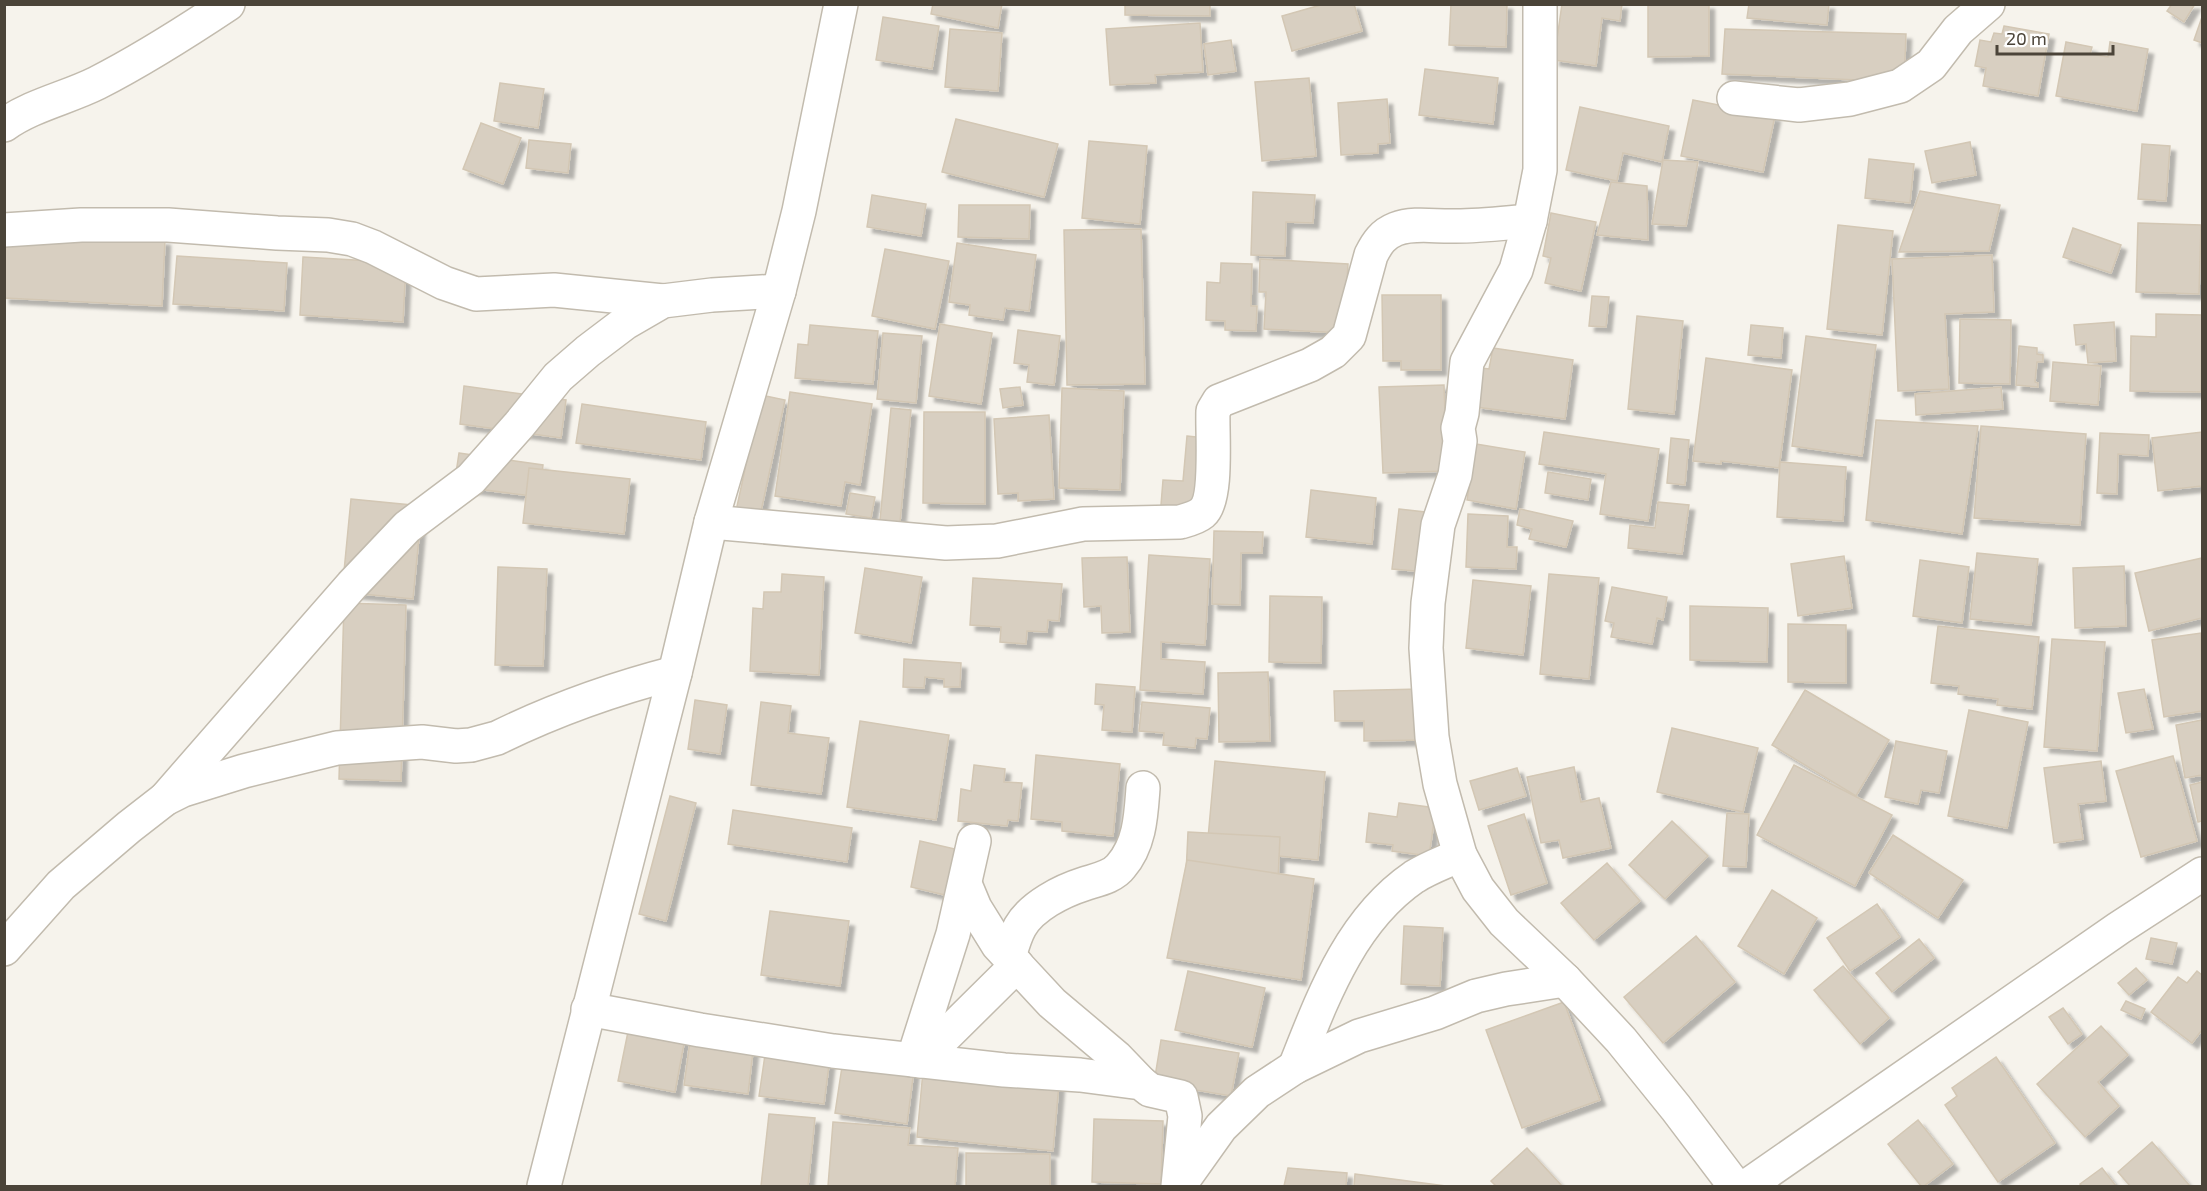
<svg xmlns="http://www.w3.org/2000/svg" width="2207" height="1191" viewBox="0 0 2207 1191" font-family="'Exo 2',sans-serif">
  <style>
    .building { fill: #d8cfc1; stroke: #d3c7b4; stroke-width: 1.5; filter: url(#shadow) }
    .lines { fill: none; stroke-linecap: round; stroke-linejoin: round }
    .minor-casing { stroke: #c2bbae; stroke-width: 36 }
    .minor { stroke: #fff; stroke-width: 33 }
  </style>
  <defs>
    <filter id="shadow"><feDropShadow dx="5.5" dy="5.5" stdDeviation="1.5" flood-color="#0004"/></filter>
  </defs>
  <rect width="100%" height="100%" fill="#f6f3ec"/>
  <g class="building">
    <path d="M933 4H1002L998 28 931 14Z"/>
    <path d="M1125 4H1210V16L1125 15Z"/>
    <path d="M1324 4H1354L1362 31 1292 51 1282 16Z"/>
    <path d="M1451 4H1507L1506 47 1449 45Z"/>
    <path d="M1562 4H1622L1620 21 1602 18 1596 66 1554 60Z"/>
    <path d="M1648 4H1709V56L1648 57Z"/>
    <path d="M1749 4H1829L1827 25 1747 18Z"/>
    <path d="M2172 4H2195L2184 22 2167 11Z"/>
    <path d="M883 17 939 26 932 69 876 60Z"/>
    <path d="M2202 17V43L2194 40Z"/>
    <path d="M1200 23 1203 72 1155 75 1156 83 1110 85 1106 29Z"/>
    <path d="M2004 26 2049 34 2038 96 1983 86 1986 68 1975 66 1980 40 1991 42 1994 33 2002 34Z"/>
    <path d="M950 29 1002 33 998 91 945 87Z"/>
    <path d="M1725 29 1906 34 1904 82 1722 74Z"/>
    <path d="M1231 40 1236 71 1208 75 1204 44Z"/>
    <path d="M2066 42 2092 47 2090 54 2108 57 2110 42 2148 49 2137 111 2056 96Z"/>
    <path d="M1425 69 1498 78 1493 124 1419 115Z"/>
    <path d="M1309 78 1316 156 1262 161 1255 82Z"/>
    <path d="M500 83 544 89 538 128 494 121Z"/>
    <path d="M1387 99 1390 143 1378 144V153L1341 155 1338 103Z"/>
    <path d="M1693 100 1775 116 1763 172 1681 156Z"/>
    <path d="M1580 107 1669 126 1662 162 1623 153 1617 181 1566 170Z"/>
    <path d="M956 119 1058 144 1044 197 942 172Z"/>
    <path d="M481 123 521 138 503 184 463 169Z"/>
    <path d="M529 140 571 144 568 173 526 168Z"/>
    <path d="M1089 141 1147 146 1140 224 1082 218Z"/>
    <path d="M1970 142 1976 175 1932 183 1925 151Z"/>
    <path d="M2142 144 2170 146 2166 201 2138 199Z"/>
    <path d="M1869 159 1914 164 1910 203 1865 198Z"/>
    <path d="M1663 160 1698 162 1686 226 1652 224Z"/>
    <path d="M1611 182 1647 186 1648 240 1597 235Z"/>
    <path d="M1920 191 2000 205 1989 251 1899 252Z"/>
    <path d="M1253 192 1315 195 1313 223 1286 222 1285 256 1251 255Z"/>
    <path d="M872 195 926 204 921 236 867 227Z"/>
    <path d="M959 205H1030L1029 239 958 237Z"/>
    <path d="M1551 213 1596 222 1581 291 1545 283 1551 258 1543 256Z"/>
    <path d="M2138 223 2201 225 2199 294 2136 292Z"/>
    <path d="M1838 225 1893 231 1882 335 1827 329Z"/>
    <path d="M2073 228 2121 245 2111 273 2063 257Z"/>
    <path d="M1141 229 1145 384 1067 385 1064 230Z"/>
    <path d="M4 231 165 240 162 306 4 298Z"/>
    <path d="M957 243 1036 255 1029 311 1005 308 1003 320 969 315 970 305 949 302Z"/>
    <path d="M885 249 949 261 935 329 872 316Z"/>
    <path d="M1992 255 1994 312 1945 314 1949 389 1898 391 1892 259Z"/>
    <path d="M177 256 287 263 284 311 173 304Z"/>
    <path d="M303 257 406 263 403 322 300 315Z"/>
    <path d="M1260 259 1348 264 1344 333 1264 329 1266 292H1259Z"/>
    <path d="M1221 263 1252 264 1251 306H1257L1256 331 1225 330V321L1206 320 1207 282 1220 283Z"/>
    <path d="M1382 295H1441V370H1401V361H1383Z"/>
    <path d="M1592 296 1609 297 1606 327 1589 326Z"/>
    <path d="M2156 314 2202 315 2201 392 2130 391 2131 336 2156 337Z"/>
    <path d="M1637 316 1683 321 1674 414 1628 409Z"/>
    <path d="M1960 319 2011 320 2010 384 1959 383Z"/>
    <path d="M2114 322 2116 361 2088 363 2086 344 2076 345 2074 325Z"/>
    <path d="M940 324 992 333 981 404 929 396Z"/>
    <path d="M810 325 878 331 873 384 795 378 798 344 808 345Z"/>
    <path d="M1751 325 1783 328 1781 358 1748 355Z"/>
    <path d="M1018 330 1060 336 1054 385 1027 382 1029 365 1014 363Z"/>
    <path d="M883 333 922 336 916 403 877 399Z"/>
    <path d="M1806 336 1876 345 1862 456 1792 446Z"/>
    <path d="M2019 346 2037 348V354L2043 355V362H2037L2035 382 2038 383V387L2016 385Z"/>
    <path d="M1493 348 1573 360 1565 419 1476 407 1482 368 1489 369Z"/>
    <path d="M1706 358 1792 370 1779 468 1721 461V464L1693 461Z"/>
    <path d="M2053 362 2101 366 2098 405 2050 401Z"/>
    <path d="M1444 385 1447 471 1383 473 1379 387Z"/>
    <path d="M464 386 566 400 561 438 460 424Z"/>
    <path d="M1020 387 1023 405 1003 408 1000 389Z"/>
    <path d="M2001 387 2003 409 1916 415 1915 394Z"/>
    <path d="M1062 388 1124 391 1120 490 1059 488Z"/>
    <path d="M790 392 872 404 860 485 845 482 841 506 775 496Z"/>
    <path d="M761 395 785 400 760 516 736 511Z"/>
    <path d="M582 404 706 422 701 460 576 443Z"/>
    <path d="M891 408 911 410 900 522 880 520Z"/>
    <path d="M924 412H985V504L923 503Z"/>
    <path d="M1049 415 1054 499 1018 501V493L998 494 994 419Z"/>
    <path d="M1876 420 1978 426 1962 534 1866 520Z"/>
    <path d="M1981 426 2086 434 2080 525 1974 518Z"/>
    <path d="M1544 432 1659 449 1648 521 1600 514 1606 474 1539 464Z"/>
    <path d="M2202 432V486L2158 491 2152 438Z"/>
    <path d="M2100 433 2149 435 2148 456 2118 454 2117 494 2097 493Z"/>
    <path d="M1187 436 1205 438 1199 507 1161 505 1163 480 1183 481Z"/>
    <path d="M1671 438 1689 440 1685 485 1667 483Z"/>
    <path d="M1476 444 1525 452 1516 509 1467 500Z"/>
    <path d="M459 453 543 465 539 497 454 486Z"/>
    <path d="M1780 462 1846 467 1843 521 1777 517Z"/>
    <path d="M529 468 630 479 624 534 523 523Z"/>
    <path d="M1548 472 1591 479 1588 500 1545 493Z"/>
    <path d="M1311 490 1376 498 1372 544 1306 537Z"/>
    <path d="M850 493 875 497 871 518 846 514Z"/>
    <path d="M351 499 422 506 413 599 342 592Z"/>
    <path d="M1658 502 1689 505 1682 554 1628 548 1630 525 1655 528Z"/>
    <path d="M1399 509 1434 513 1427 572 1392 569Z"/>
    <path d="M1520 509 1573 521 1566 547 1529 539 1532 529 1517 525Z"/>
    <path d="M1468 514 1508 516 1507 547H1517L1516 569 1466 567Z"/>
    <path d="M1214 531 1263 532 1262 553H1241L1240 605 1212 604Z"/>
    <path d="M1977 553 2038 559 2031 625 1970 619Z"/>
    <path d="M1149 555 1210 559 1205 645 1161 642V659L1205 662 1203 694 1140 690Z"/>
    <path d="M1844 556 1852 608 1798 616 1791 564Z"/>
    <path d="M1127 557 1130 632 1102 633 1101 606 1084 607 1082 558Z"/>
    <path d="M2202 558V618L2149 631 2135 573Z"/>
    <path d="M1920 560 1969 567 1962 623 1913 616Z"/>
    <path d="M2124 566 2126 626 2075 628 2073 568Z"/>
    <path d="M498 567 547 569 543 666 495 665Z"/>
    <path d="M865 568 922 577 911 643 855 633Z"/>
    <path d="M782 574 824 577 819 675 750 671 753 608 763 609 764 592H781Z"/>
    <path d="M1549 574 1599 578 1589 679 1540 674Z"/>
    <path d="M973 578 1062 584 1059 621 1048 620 1047 632 1027 631 1026 644 1000 642 1001 627 970 625Z"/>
    <path d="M1473 580 1531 586 1523 655 1466 648Z"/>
    <path d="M1612 587 1667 597 1663 620 1657 618 1652 644 1611 637 1614 623 1605 621Z"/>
    <path d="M1270 596 1322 597 1321 663 1269 662Z"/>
    <path d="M344 603 406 605 401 781 339 779Z"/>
    <path d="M1690 606 1768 608 1767 662 1690 660Z"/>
    <path d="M1788 624 1846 625V683L1788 682Z"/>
    <path d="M1938 626 2039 637 2032 709 1997 705 1998 699 1958 694 1959 686 1931 683Z"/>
    <path d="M2201 633 2202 711 2164 717 2152 640Z"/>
    <path d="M2052 639 2105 642 2097 751 2044 747Z"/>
    <path d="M904 659 961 663 960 687H944V679L925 677 924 688 903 687Z"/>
    <path d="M1268 672 1270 741 1219 742 1218 673Z"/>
    <path d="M1096 684 1135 687 1132 732 1102 730 1104 705 1095 704Z"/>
    <path d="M1420 689 1422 740 1364 741V721H1335L1334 691Z"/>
    <path d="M2144 689 2153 729 2126 733 2118 693Z"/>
    <path d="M1805 690 1889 740 1856 796 1772 745Z"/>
    <path d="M695 700 727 705 720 754 688 749Z"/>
    <path d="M761 702 791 706 788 733 829 738 821 794 751 785Z"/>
    <path d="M1142 702 1210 708 1207 739 1196 738 1195 748 1163 745 1164 733 1139 731Z"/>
    <path d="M1969 710 2028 722 2007 828 1948 816Z"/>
    <path d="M2202 720V775L2185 778 2176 725Z"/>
    <path d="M860 721 949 735 936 820 847 807Z"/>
    <path d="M1672 728 1758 748 1743 812 1657 792Z"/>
    <path d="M1896 741 1947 751 1939 793 1921 790 1918 804 1885 797Z"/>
    <path d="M1036 755 1120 764 1113 836 1062 831V822L1031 819Z"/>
    <path d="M2173 756 2197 841 2141 857 2116 771Z"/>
    <path d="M1215 761 1325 772 1318 860 1207 849Z"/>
    <path d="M2101 761 2106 801 2078 804 2083 839 2054 843 2044 768Z"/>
    <path d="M974 765 1005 769 1004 782 1022 783 1018 821 1008 820 1007 826 958 821 961 789 971 791Z"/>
    <path d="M1794 765 1892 815 1855 886 1757 835Z"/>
    <path d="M1574 767 1581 802 1599 798 1611 848 1563 858 1559 840 1541 843 1527 777Z"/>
    <path d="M1517 768 1526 796 1479 810 1470 781Z"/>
    <path d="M2202 782V821L2198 822 2190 785Z"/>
    <path d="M670 796 696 803 666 921 639 914Z"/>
    <path d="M1399 803 1436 808 1429 856 1392 851 1393 845 1366 842 1369 813 1397 817Z"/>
    <path d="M733 810 852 828 847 862 728 844Z"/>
    <path d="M1727 813 1749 814 1746 867 1723 866Z"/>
    <path d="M1524 814 1547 883 1511 895 1488 826Z"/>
    <path d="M1672 821 1708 856 1665 899 1629 865Z"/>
    <path d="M1188 832 1280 837 1277 901 1185 895Z"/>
    <path d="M1893 835 1963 880 1938 918 1869 873Z"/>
    <path d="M920 841 955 849 945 895 911 887Z"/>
    <path d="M1187 860 1314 879 1301 980 1167 958Z"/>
    <path d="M1607 863 1640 901 1594 940 1561 903Z"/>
    <path d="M1772 890 1817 918 1784 974 1738 946Z"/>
    <path d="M1877 904 1900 937 1850 971 1827 938Z"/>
    <path d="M770 911 849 921 840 986 761 975Z"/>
    <path d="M1404 926 1443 928 1440 986 1401 984Z"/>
    <path d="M1696 936 1735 982 1663 1043 1624 997Z"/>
    <path d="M2151 938 2177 943 2172 964 2146 959Z"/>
    <path d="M1919 939 1934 958 1892 992 1876 973Z"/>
    <path d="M1843 966 1889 1018 1860 1044 1814 990Z"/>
    <path d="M2136 968 2147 980 2129 995 2118 983Z"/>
    <path d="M1188 971 1265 988 1252 1047 1175 1030Z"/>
    <path d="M2197 971 2202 975V1030L2192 1043 2151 1012 2178 977 2187 983Z"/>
    <path d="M2126 1001 2145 1009 2141 1019 2121 1010Z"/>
    <path d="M1564 1002 1600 1100 1522 1128 1486 1030Z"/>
    <path d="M2063 1008 2082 1034 2068 1044 2049 1017Z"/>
    <path d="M630 1022 686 1033 675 1092 618 1081Z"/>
    <path d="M2101 1026 2128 1055 2098 1082 2119 1106 2085 1137 2037 1084Z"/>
    <path d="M691 1034 754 1043 748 1094 684 1085Z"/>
    <path d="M1161 1040 1239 1053 1231 1096 1154 1083Z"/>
    <path d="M766 1048 830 1057 824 1104 759 1096Z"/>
    <path d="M1996 1057 2055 1143 1998 1182 1945 1105 1957 1096 1952 1088Z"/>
    <path d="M843 1060 914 1070 907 1124 835 1113Z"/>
    <path d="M923 1071 1059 1084 1053 1151 917 1137Z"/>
    <path d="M769 1114 815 1118 808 1186H761Z"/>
    <path d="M1094 1119 1163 1121 1161 1184 1092 1182Z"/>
    <path d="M1918 1120 1953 1164 1924 1186H1921L1888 1144Z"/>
    <path d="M833 1122 910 1128 908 1145 958 1148 955 1186H828Z"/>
    <path d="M2152 1142 2190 1186H2130L2118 1172Z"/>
    <path d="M1527 1148 1562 1186H1496L1491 1181Z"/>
    <path d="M966 1153 1050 1154V1186H966Z"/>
    <path d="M1288 1168 1347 1173 1346 1186H1284Z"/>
    <path d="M2102 1168 2116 1186H2082L2080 1184Z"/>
    <path d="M1355 1174 1446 1186H1354Z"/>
  </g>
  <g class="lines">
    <g class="minor-casing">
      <g id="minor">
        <path d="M1540 4V170L1530 221 1516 270 1467 362 1462 413 1458 428 1460 441 1455 475 1438 525 1428 603 1426 648 1432 737 1440 784 1460 855 1478 889 1504 922 1565 980 1621 1040 1676 1108 1735 1186"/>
        <path d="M1734 98 1799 105 1850 99 1900 86 1931 65 1958 30 1988 4"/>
        <path d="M4 125C32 105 67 98 97 83 142 60 186 32 228 4"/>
        <path d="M4 230 81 225H168L277 233 328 235 352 239 373 247 444 283 476 294 554 290 663 301"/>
        <path d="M711 522 946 543 997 541 1083 524 1180 522C1187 520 1196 518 1202 513 1218 500 1212 433 1213 411L1219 401 1310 365 1333 352 1349 336 1371 255C1377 243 1383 234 1396 229 1414 222 1437 227 1456 226 1481 226 1505 223 1530 221"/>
        <path d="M165 799 352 585 407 527 471 479 519 425 558 377 588 351 625 323 663 301 712 295 779 291"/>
        <path d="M965 884 975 908 998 945 1052 1003 1116 1057 1141 1083"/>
        <path d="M4 949 61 885 129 827 165 799 183 790 244 771 337 748 422 742 456 746 471 745 497 738C554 710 613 689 675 673"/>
        <path d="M1009 957C1012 947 1015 936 1020 927 1032 906 1062 891 1084 884 1096 880 1113 877 1121 866 1140 844 1141 815 1143 788"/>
        <path d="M588 1009 700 1030 833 1051 1004 1070 1080 1075 1141 1083 1150 1090 1181 1097 1185 1116 1178 1186"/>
        <path d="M913 1060 953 934 974 841"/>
        <path d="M920 1061 1017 965"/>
        <path d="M1295 1067C1323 997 1350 921 1414 877 1428 868 1445 862 1460 855"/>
        <path d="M544 1186 675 673 711 522 779 291 799 211 841 4"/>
        <path d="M1179 1186 1221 1127 1257 1092 1295 1067 1359 1036 1435 1013 1476 996 1506 989 1565 980"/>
        <path d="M1747 1186 2119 928 2202 874"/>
      </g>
    </g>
    <use href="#minor" class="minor"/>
  </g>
  <rect width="2207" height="1191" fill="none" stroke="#4b4439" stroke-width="12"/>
  <path d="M1997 45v9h116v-9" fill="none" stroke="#4b4439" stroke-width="3"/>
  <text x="2006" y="45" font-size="18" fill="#4b4439" stroke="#ffffff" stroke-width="4.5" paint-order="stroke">20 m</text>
</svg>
